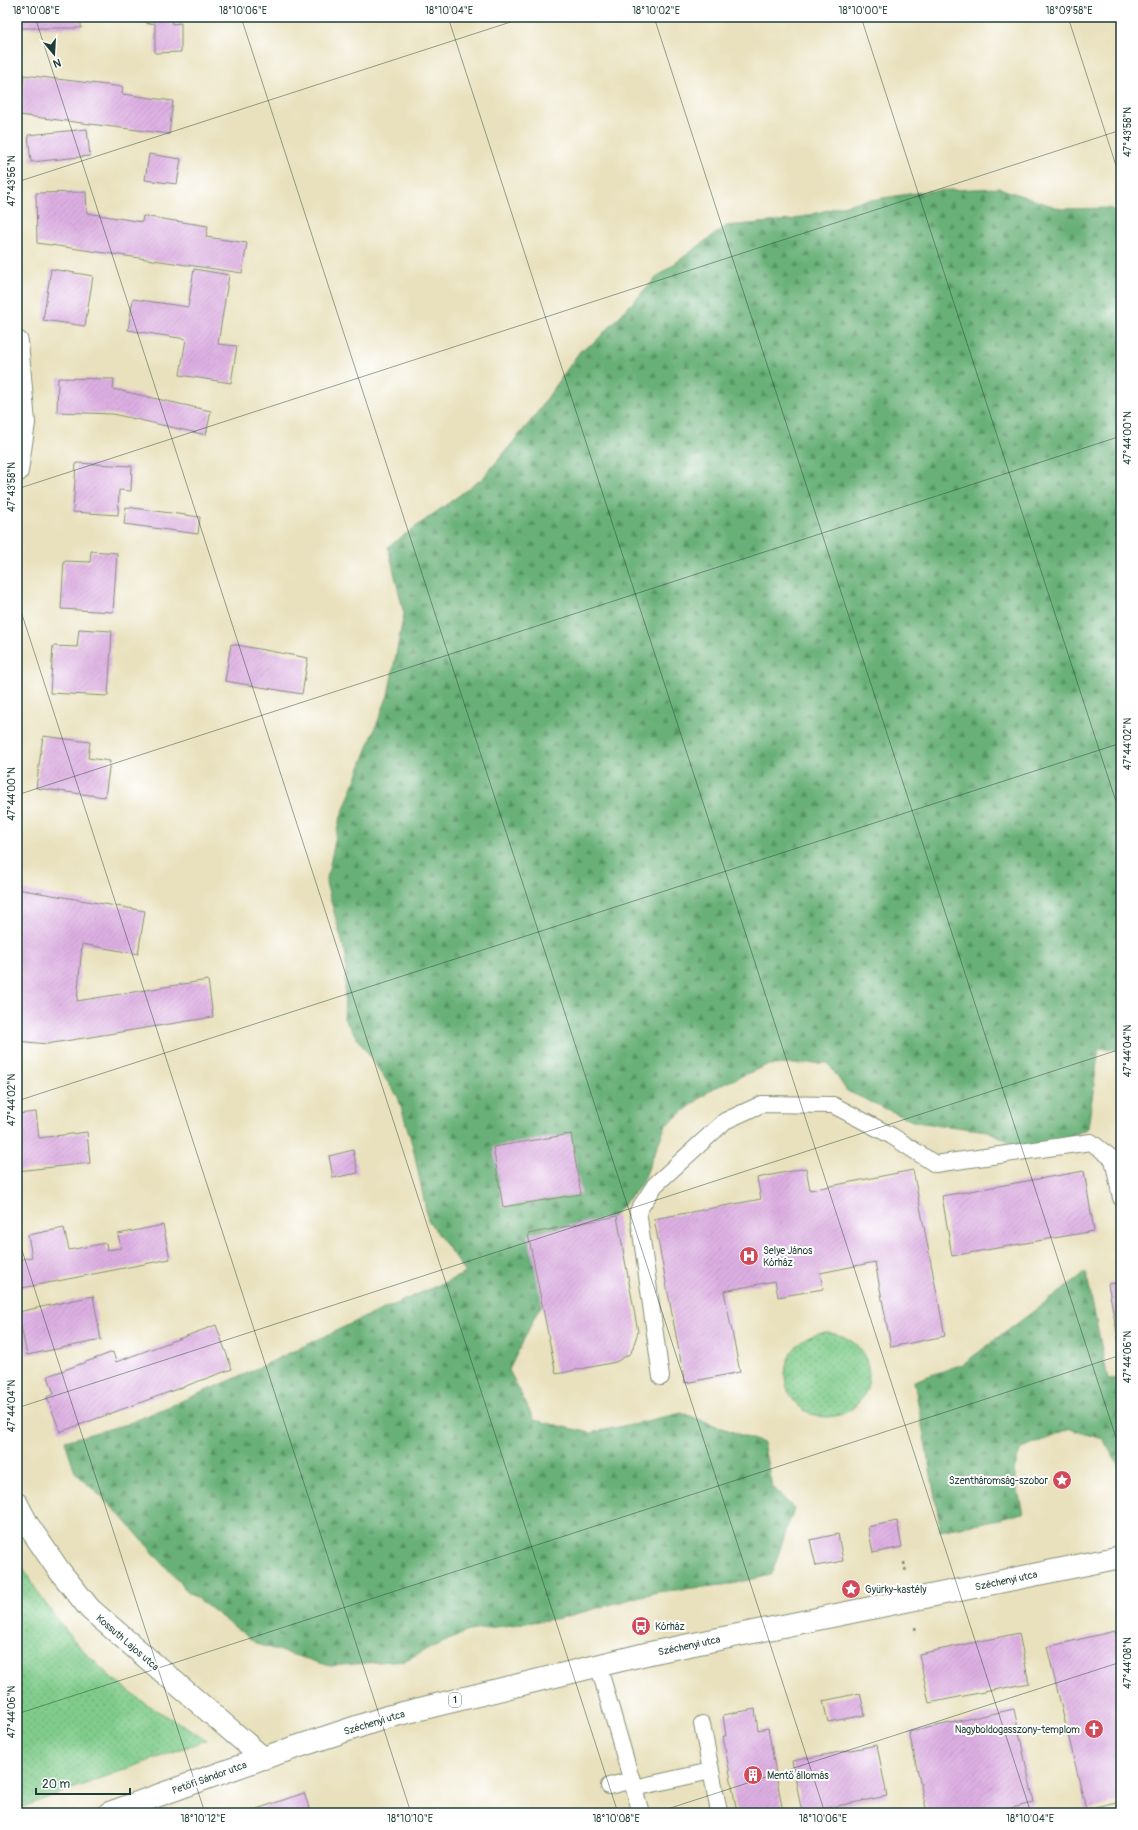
<svg xmlns="http://www.w3.org/2000/svg" width="1138" height="1830" viewBox="0 0 1138 1830" font-family="Pangolin,sans-serif">
  <style>
    .green { fill: url(#green-dots); stroke: #508460 }
    .forest { fill: url(#forest-firs); stroke: #447656 }
    .building { fill: url(#building-hatch) }
    .lines { fill: none; stroke-linecap: round; stroke-linejoin: round }
    .service-casing { stroke: #848f78; stroke-width: 18 }
    .tertiary-casing { stroke: #848f78; stroke-width: 24 }
    .primary-casing { stroke: #848f78; stroke-width: 24 }
    .path { stroke: #848f78; stroke-width: 2.5; stroke-dasharray: 3 3; stroke-linecap: butt }
    .service { stroke: #fff; stroke-width: 16 }
    .tertiary { stroke: #fff; stroke-width: 22 }
    .primary { stroke: #fff; stroke-width: 22 }
    .ticks { fill: none; stroke: #1f3d34; stroke-width: 1; stroke-opacity: 0.45 }
    .labels { text-anchor: middle; stroke-width: 4; stroke-linejoin: round; paint-order: stroke }
    .shield { fill: #fff; stroke: #627771; stroke-width: 1 }
    .shield-label { font-size: 9px; font-weight: bold; fill: #1f3d34 }
    .poi-label { font-size: 10px; fill: #1f3d34; stroke: #fff; text-anchor: start }
    .street-label { font-size: 10px; fill: #1f3d34; stroke: #fff }
    .neatline { fill: none; stroke: #1f3d34; stroke-width: 1.5 }
    .ticks-label { font-size: 10px; text-anchor: middle; fill: #1f3d34 }
  </style>
  <defs>
    <pattern id="green-dots" width="8" height="8" patternUnits="userSpaceOnUse"><rect width="8" height="8" fill="#80cc8b"/><path d="M2 2h.1M6 6h.1" fill="none" stroke="#68a772" stroke-width="1.8" stroke-linecap="round"/></pattern>
    <pattern id="forest-firs" width="22" height="20" patternUnits="userSpaceOnUse"><rect width="22" height="20" fill="#68b077"/><path d="M5 1l3.5 6h-7zM16 11l3.5 6h-7z" fill="#559062"/></pattern>
    <pattern id="building-hatch" width="6" height="6" patternUnits="userSpaceOnUse"><rect width="6" height="6" fill="#ddafe2"/><path d="M-1 1l2-2M0 6l6-6M5 7l2-2" fill="none" stroke="#bd97c2"/></pattern>
  </defs>
  <rect width="100%" height="100%" fill="#fff"/>
  <filter id="ink" filterUnits="userSpaceOnUse"><feTurbulence type="fractalNoise" baseFrequency=".025" numOctaves="2"/><feDisplacementMap in="SourceGraphic" scale="8" xChannelSelector="R" yChannelSelector="G"/><feConvolveMatrix kernelMatrix="1 2 1 2 8 2 1 2 1" color-interpolation-filters="sRGB"/></filter>
  <filter id="wash" filterUnits="userSpaceOnUse"><feTurbulence type="fractalNoise" baseFrequency=".012" numOctaves="4" result="noise"/><feDisplacementMap in="SourceGraphic" scale="16" xChannelSelector="R" yChannelSelector="G"/><feGaussianBlur stdDeviation="0.9" result="paint"/><feColorMatrix in="noise" values="0 0 0 0 0 0 0 0 0 0 0 0 0 0 0 0 0 1.4 0 .05"/><feComposite in="paint" operator="in"/></filter>
  <g filter="url(#wash)">
    <rect width="100%" height="100%" fill="#e9e1bd"/>
    <g class="green">
      <circle cx="827" cy="1375" r="42"/>
      <path d="M17 1557C50 1618 93 1669 151 1707 169 1718 189 1727 206 1740L17 1809Z"/>
    </g>
    <g class="forest">
      <path d="M999 188 1061 209 1108 208 1121 213V1050L1099 1048 1088 1128 1036 1155 988 1131 915 1122 847 1091 828 1063 767 1065 712 1089 666 1125 642 1184 571 1263 537 1312 509 1370 534 1420 591 1433 682 1413 763 1443 772 1486 794 1509 771 1575 731 1584 657 1592 561 1618 468 1631 405 1660 330 1666 257 1644 186 1590 122 1517 75 1472 65 1441 127 1424 243 1375 363 1318 466 1273 428 1220 413 1147 398 1097 344 1019 346 956 326 883 339 822 388 695 404 614 388 547 483 478 534 417 580 351 594 343 659 275 726 226 791 220 857 202 928 191Z"/>
      <path d="M1086 1272 1108 1379 1121 1378V1470L1103 1439 1070 1429 1020 1450 1014 1471 1023 1514 941 1531 914 1381 963 1364Z"/>
    </g>
    <g id="blocks">
      <g class="building">
        <rect x="17" y="17" width="64" height="11"/>
        <path d="M147 17H172V24L181 23V52L155 53V23L147 24Z"/>
        <path d="M24 75 123 87 122 94 173 101 169 134 19 115Z"/>
        <path d="M87 129 90 156 31 162 28 135Z"/>
        <path d="M149 154 181 159 177 184 145 180Z"/>
        <path d="M86 192 87 213 142 222 143 216 208 226 206 237 247 243 242 273 37 243 36 193Z"/>
        <path d="M51 269 93 276 85 326 43 320Z"/>
        <path d="M194 269 229 275 218 344 237 346 231 383 180 375 186 339 128 330 133 299 188 307Z"/>
        <path d="M58 378 114 379 113 389 211 411 206 435 113 414 57 412Z"/>
        <path d="M76 463 132 466 131 491 119 490 118 515 73 512Z"/>
        <path d="M126 507 200 517 198 534 124 524Z"/>
        <path d="M91 551 117 553 113 612 61 609 64 561 90 562Z"/>
        <path d="M79 629 112 631 108 696 50 693 53 646 77 647Z"/>
        <path d="M231 644 308 658 302 694 225 681Z"/>
        <path d="M43 736 90 742 88 758 110 761 105 797 36 788Z"/>
        <path d="M17 889 145 911 138 954 82 944 77 1001 208 980 213 1017 47 1044 17 1041Z"/>
        <path d="M36 1112 39 1138 87 1132 90 1163 17 1171V1114Z"/>
        <path d="M571 1134 581 1194 503 1207 493 1147Z"/>
        <path d="M353 1150 358 1173 333 1178 329 1156Z"/>
        <path d="M806 1168 810 1190 913 1170 945 1336 891 1347 875 1262 820 1273 823 1289 778 1297 775 1281 724 1291 740 1372 685 1383 654 1219 761 1199 757 1178Z"/>
        <path d="M1084 1171 1094 1231 952 1256 942 1196Z"/>
        <path d="M617 1216 638 1332 631 1353 616 1362 556 1374 528 1234Z"/>
        <path d="M163 1225 170 1259 17 1289V1260L32 1257 28 1235 64 1228 69 1250 106 1243 107 1250 121 1248 118 1234Z"/>
        <path d="M1121 1282V1349H1120L1108 1284Z"/>
        <path d="M93 1296 101 1340 27 1355 18 1312Z"/>
        <path d="M216 1325 232 1369 60 1432 47 1397 54 1394 48 1376 113 1352 116 1362Z"/>
        <path d="M897 1521 902 1547 873 1553 868 1527Z"/>
        <path d="M838 1534 843 1561 816 1566 810 1540Z"/>
        <path d="M1115 1631 1121 1657V1801L1086 1809 1047 1647Z"/>
        <path d="M1019 1633 1029 1683 929 1703 919 1654Z"/>
        <path d="M860 1693 865 1715 828 1722 823 1701Z"/>
        <path d="M755 1709 758 1730 768 1728 783 1813H737L723 1736H726L723 1715Z"/>
        <path d="M1014 1709 1034 1803 989 1813H927L909 1732Z"/>
        <path d="M877 1745 887 1796 802 1813 792 1761Z"/>
        <path d="M304 1793 311 1813H245Z"/>
      </g>
    </g>
  </g>
  <g filter="url(#ink)">
    <use href="#blocks" fill-opacity="0" stroke="#848f78" stroke-width="1"/>
    <g class="lines">
      <g class="service-casing">
        <g id="service">
          <path d="M661 1377 638 1211 655 1185 725 1121 762 1104 833 1105 892 1136 935 1164 1091 1142 1113 1159 1121 1198"/>
          <path d="M598 1664 641 1813"/>
          <path d="M702 1724 719 1812"/>
          <path d="M609 1786 633 1780"/>
          <path d="M634 1788 711 1771"/>
        </g>
      </g>
      <g class="tertiary-casing">
        <g id="tertiary">
          <path d="M17 342 24 423 17 471"/>
          <path d="M17 1504 28 1525 58 1569 90 1609 263 1758"/>
        </g>
      </g>
      <g class="primary-casing">
        <path id="primary" d="M109 1813 263 1758 387 1717 650 1653 1121 1557"/>
      </g>
      <g class="path">
        <path d="M904 1562 906 1573"/>
        <path d="M915 1627 916 1633"/>
      </g>
      <use href="#service" class="service"/>
      <use href="#tertiary" class="tertiary"/>
      <use href="#primary" class="primary"/>
    </g>
  </g>
  <path class="ticks" d="M35 17 618 1813M241 17 825 1813M448 17 1031 1813M654 17 1121 1453M861 17 1121 817M1068 17 1121 181M17 182 526 17M17 489 1121 130M17 599 411 1813M17 795 1121 436M17 1101 1121 743M17 1235 205 1813M17 1408 1121 1049M17 1714 1121 1355M655 1813 1121 1662"/>
  <defs>
    <g id="hospital-disc" transform="scale(1)"><circle r="9.5" fill="#d1495b" stroke="#fff"/><path d="M-5-5h3v3.5h4V-5h3V5h-3V1.5h-4V5h-3Z" fill="#fff"/></g>
    <g id="sight-disc" transform="scale(1)"><circle r="9.5" fill="#d1495b" stroke="#fff"/><path d="M0-6L1.8-2.2L6-1.7L2.9 1.2L3.7 5.4L0 3.3L-3.7 5.4L-2.9 1.2L-6-1.7L-1.8-2.2Z" fill="#fff"/></g>
    <g id="bus-disc" transform="scale(1)"><circle r="9.5" fill="#d1495b" stroke="#fff"/><path d="M-5-6H5V4H4V6H2V4H-2V6H-4V4H-5ZM-3.5-4V0h7V-4ZM-3.5 1.2v1.5H-2V1.2ZM2 1.2v1.5H3.5V1.2Z" fill="#fff"/></g>
    <g id="church-disc" transform="scale(1)"><circle r="9.5" fill="#d1495b" stroke="#fff"/><path d="M-1.2-6h2.4v3.5h3.3v2.4h-3.3V6h-2.4V-.1h-3.3v-2.4h3.3Z" fill="#fff"/></g>
    <g id="building-disc" transform="scale(1)"><circle r="9.5" fill="#d1495b" stroke="#fff"/><path d="M-4-6H4V6H1V3H-1V6H-4ZM-2.5-4.3h1.7v1.8h-1.7ZM.8-4.3h1.7v1.8H.8ZM-2.5-1h1.7V.8h-1.7ZM.8-1h1.7V.8H.8Z" fill="#fff"/></g>
  </defs>
  <g fill-rule="evenodd">
    <use href="#hospital-disc" x="749" y="1256"/>
    <use href="#sight-disc" x="1062" y="1480"/>
    <use href="#sight-disc" x="851" y="1589"/>
    <use href="#bus-disc" x="641" y="1626"/>
    <use href="#church-disc" x="1094" y="1729"/>
    <use href="#building-disc" x="753" y="1775"/>
  </g>
  <g class="labels">
    <rect class="shield" x="449" y="1693" width="12" height="14" rx="3"/>
    <g class="shield-label">
      <text x="455" y="1703">1</text>
    </g>
    <g class="poi-label">
      <text x="763" y="1254">Selye János<tspan x="763" dy="12">Kórház</tspan></text>
      <text x="1048" y="1484" text-anchor="end">Szentháromság-szobor</text>
      <text x="865" y="1593">Gyürky-kastély</text>
      <text x="655" y="1630">Kórház</text>
      <text x="1080" y="1733" text-anchor="end">Nagyboldogasszony-templom</text>
      <text x="767" y="1779">Mentő állomás</text>
    </g>
    <g class="street-label">
      <text transform="translate(1006 1580) rotate(-12)" y="4">Széchenyi utca</text>
      <text transform="translate(128 1642) rotate(41)" y="4">Kossuth Lajos utca</text>
      <text transform="translate(689 1645) rotate(-12)" y="4">Széchenyi utca</text>
      <text transform="translate(374 1722) rotate(-17)" y="4">Széchenyi utca</text>
      <text transform="translate(209 1777) rotate(-20)" y="4">Petőfi Sándor utca</text>
    </g>
  </g>
  <rect width="1138" height="1830" fill="none" stroke="#fff" stroke-width="44"/>
  <g transform="translate(54 54) rotate(162)" stroke="#ffffff" stroke-width="3" paint-order="stroke">
  <path d="M0-3L7 15L0 10L-7 15Z" fill="#1f3d34"/>
  <text y="-6" font-size="11" font-weight="bold" text-anchor="middle" fill="#1f3d34">N</text>
  </g>
  <path d="M36 1788v6h94v-6" fill="none" stroke="#1f3d34" stroke-width="2"/>
  <text x="42" y="1788" font-size="12" fill="#1f3d34" stroke="#ffffff" stroke-width="3" paint-order="stroke">20 m</text>
  <rect x="22" y="22" width="1094" height="1786" class="neatline"/>
  <g class="ticks-label">
    <text x="36" y="14">18°10'08"E</text>
    <text x="243" y="14">18°10'06"E</text>
    <text x="449" y="14">18°10'04"E</text>
    <text x="656" y="14">18°10'02"E</text>
    <text x="863" y="14">18°10'00"E</text>
    <text x="1069" y="14">18°09'58"E</text>
    <text transform="translate(1127 132) rotate(-90)" y="4">47°43'58"N</text>
    <text transform="translate(11 181) rotate(-90)" y="4">47°43'56"N</text>
    <text transform="translate(1127 438) rotate(-90)" y="4">47°44'00"N</text>
    <text transform="translate(11 487) rotate(-90)" y="4">47°43'58"N</text>
    <text transform="translate(1127 744) rotate(-90)" y="4">47°44'02"N</text>
    <text transform="translate(11 794) rotate(-90)" y="4">47°44'00"N</text>
    <text transform="translate(1127 1051) rotate(-90)" y="4">47°44'04"N</text>
    <text transform="translate(11 1100) rotate(-90)" y="4">47°44'02"N</text>
    <text transform="translate(1127 1357) rotate(-90)" y="4">47°44'06"N</text>
    <text transform="translate(11 1406) rotate(-90)" y="4">47°44'04"N</text>
    <text transform="translate(1127 1663) rotate(-90)" y="4">47°44'08"N</text>
    <text transform="translate(11 1712) rotate(-90)" y="4">47°44'06"N</text>
    <text x="203" y="1822">18°10'12"E</text>
    <text x="410" y="1822">18°10'10"E</text>
    <text x="616" y="1822">18°10'08"E</text>
    <text x="823" y="1822">18°10'06"E</text>
    <text x="1030" y="1822">18°10'04"E</text>
  </g>
</svg>
